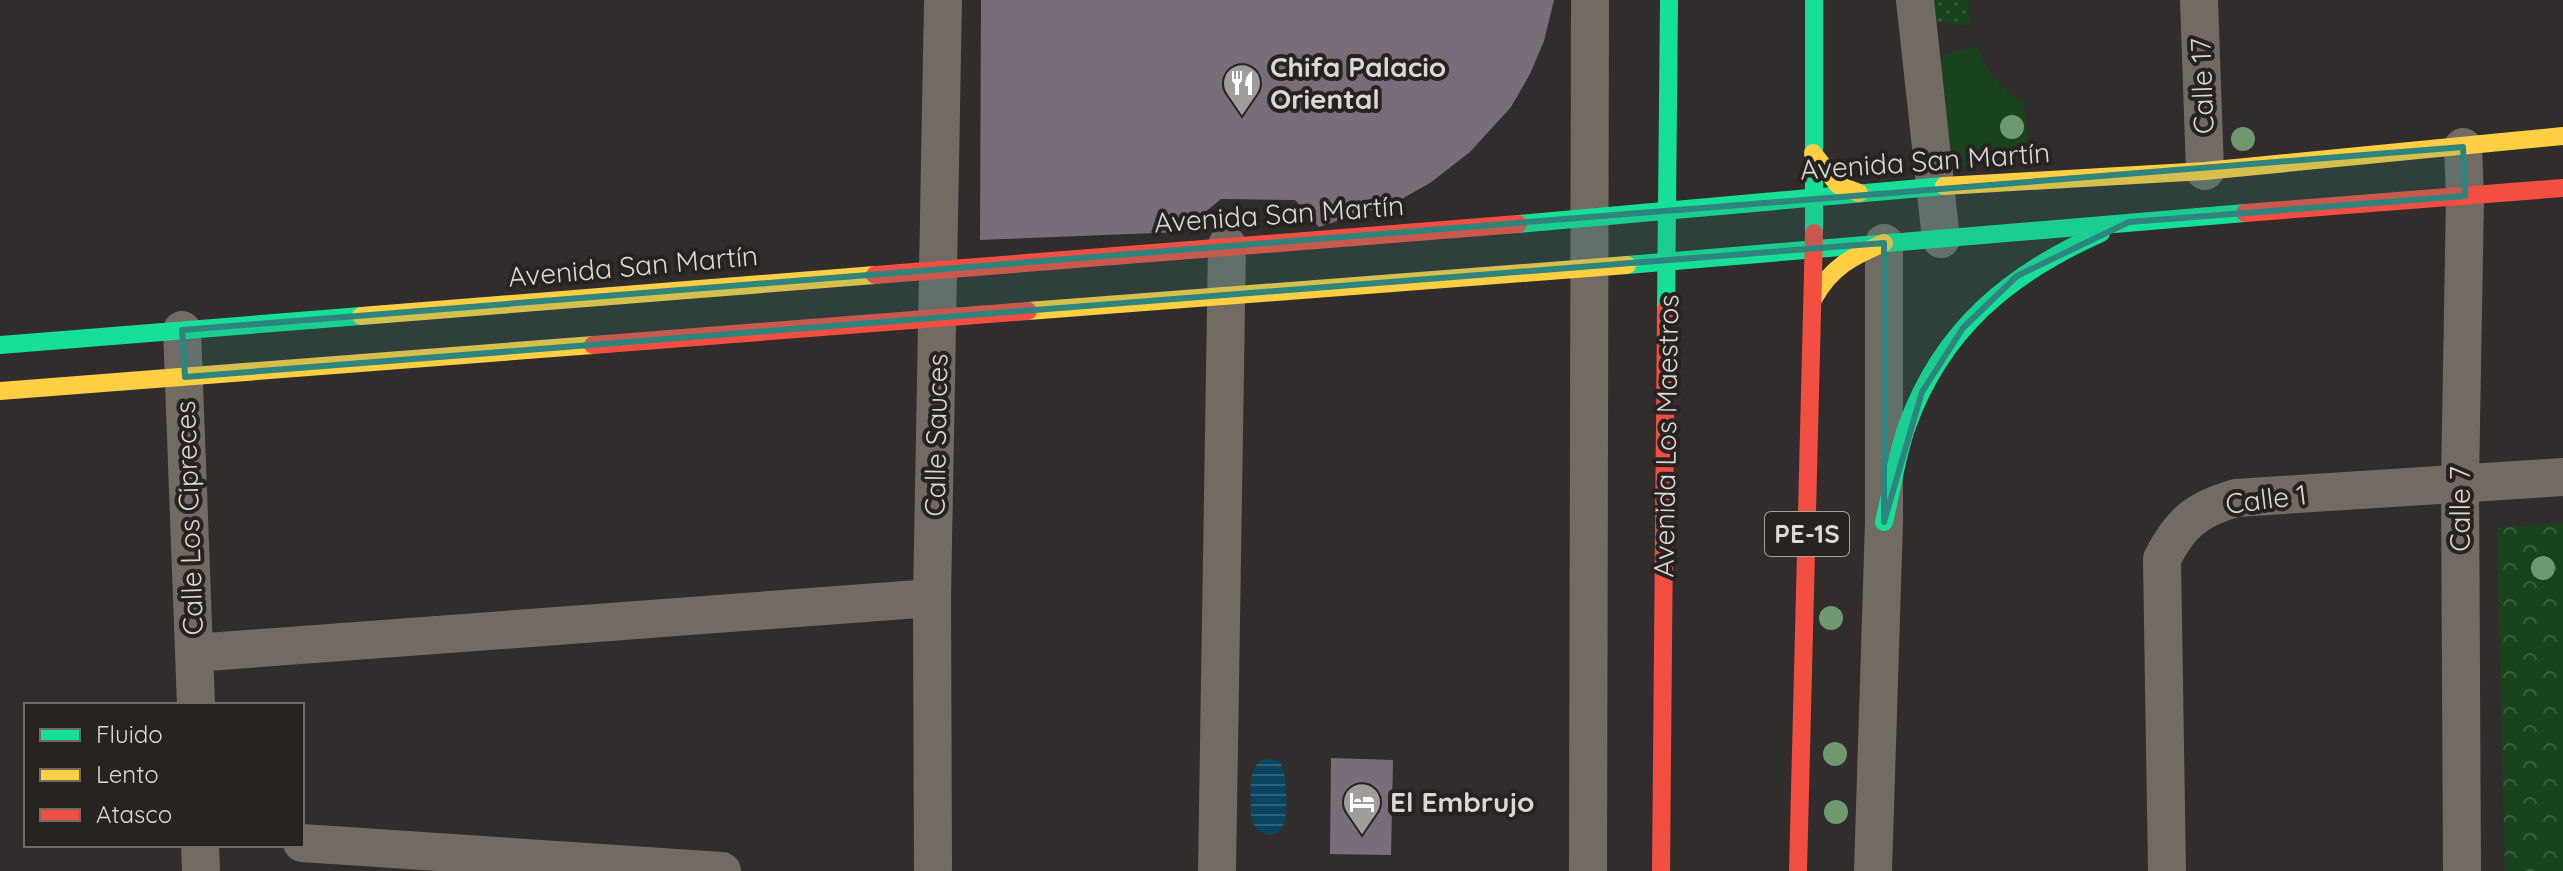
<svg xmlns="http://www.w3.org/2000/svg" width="2563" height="871" viewBox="0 0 2563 871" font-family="Quicksand,sans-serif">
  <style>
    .grass { fill: #19421d }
    .forest { fill: url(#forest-crowns) }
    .garden { fill: url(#garden-dots) }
    .water { fill: url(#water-rules) }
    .building { fill: #786e7a }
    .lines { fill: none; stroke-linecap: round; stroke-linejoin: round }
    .street { stroke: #716b64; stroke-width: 38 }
    .fast { stroke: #16e098; stroke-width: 18 }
    .slow { stroke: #ffcf43; stroke-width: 18 }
    .jam { stroke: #f24e42; stroke-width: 18 }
    .tree { fill: #6f986f }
    .marked { fill: #2e857e; fill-opacity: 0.2; stroke: #2e857e; stroke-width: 6; stroke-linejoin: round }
    .labels { text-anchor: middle; stroke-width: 8; stroke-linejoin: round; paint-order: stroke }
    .shield { fill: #282220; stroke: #a6a19f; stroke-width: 2 }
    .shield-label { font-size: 26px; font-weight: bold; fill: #dcd8d6 }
    .poi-label { font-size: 28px; font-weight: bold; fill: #dcd8d6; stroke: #282220; text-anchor: start }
    .street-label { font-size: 28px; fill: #dcd8d6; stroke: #282220 }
  </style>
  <defs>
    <pattern id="forest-crowns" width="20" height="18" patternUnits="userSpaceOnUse" patternTransform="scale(2)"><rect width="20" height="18" fill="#19421d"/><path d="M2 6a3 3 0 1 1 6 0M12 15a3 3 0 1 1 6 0" fill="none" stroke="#3a5d3d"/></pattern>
    <pattern id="garden-dots" width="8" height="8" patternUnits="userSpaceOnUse" patternTransform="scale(2)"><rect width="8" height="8" fill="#19421d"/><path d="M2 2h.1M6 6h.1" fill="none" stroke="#3a5d3d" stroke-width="1.8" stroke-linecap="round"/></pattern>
    <pattern id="water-rules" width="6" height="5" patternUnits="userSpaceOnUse" patternTransform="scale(2)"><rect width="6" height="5" fill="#0a455f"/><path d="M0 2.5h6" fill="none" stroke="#2d5f75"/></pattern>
  </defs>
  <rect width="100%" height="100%" fill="#302d2c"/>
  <path class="grass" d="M1977 46C1987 72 1999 88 2024 102L2030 163 1961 166 1946 153 1934 65 1947 53Z"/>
  <path class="forest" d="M2563 523V871H2505L2497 528Z"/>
  <path class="garden" d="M1927 0H1968L1970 26 1929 21Z"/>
  <path class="water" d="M1265 758 1280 761C1286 771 1289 815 1283 826 1273 843 1253 832 1251 816 1252 797 1245 767 1265 758Z"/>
  <g class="building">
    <path d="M981 0H1554L1544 41 1530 74 1511 107 1470 152 1430 183 1398 201 1319 227 1295 200 1221 199 1181 232 980 240Z"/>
    <path d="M1331 758 1393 760 1391 855 1330 854Z"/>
  </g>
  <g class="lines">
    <g class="street">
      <path d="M1915 0 1941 239"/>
      <path d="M2199 0 2205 171"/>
      <path d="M182 330 196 705"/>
      <path d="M194 653 932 598"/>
      <path d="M302 843 722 871"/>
      <path d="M200 845 201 871"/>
      <path d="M933 871 932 598 943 0"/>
      <path d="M1217 871 1227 245"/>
      <path d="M1588 871 1590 0"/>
      <path d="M1873 871 1884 522V243"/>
      <path d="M2167 871 2162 559C2180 523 2197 509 2236 498L2563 477"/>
      <path d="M2462 871 2460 482 2465 196 2463 147"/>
    </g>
    <g class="fast">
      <path d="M1814 0V233"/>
      <path d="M1518 224 1944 186"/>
      <path d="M1627 265 2245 213"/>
      <path d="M1666 310 1669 0"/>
      <path d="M0 345 361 316"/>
      <path d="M1884 522C1892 490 1896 457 1907 426 1942 329 2009 274 2101 233"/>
    </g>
    <g class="slow">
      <path d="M1813 153 1838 185 1859 193"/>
      <path d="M1944 186 2205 171 2563 136"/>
      <path d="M1814 298C1831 267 1853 256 1884 243"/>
      <path d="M1028 311 1627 265"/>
      <path d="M361 316 875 275"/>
      <path d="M0 391 593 345"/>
    </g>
    <g class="jam">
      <path d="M2245 213 2563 188"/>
      <path d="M875 275 1518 224"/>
      <path d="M593 345 1028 311"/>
      <path d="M1661 871 1666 310"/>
      <path d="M1798 871 1814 233"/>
    </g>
  </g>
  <g class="tree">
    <circle cx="2012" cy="127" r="12"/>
    <circle cx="2243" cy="139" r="12"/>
    <circle cx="2543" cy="568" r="12"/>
    <circle cx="1831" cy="618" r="12"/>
    <circle cx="1835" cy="754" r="12"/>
    <circle cx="1836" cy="812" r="12"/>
  </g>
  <path class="marked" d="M2463 147 2465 196 2129 222 2017 276 1963 328 1922 392 1884 522V243L185 377 182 330Z"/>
  <defs>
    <g id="restaurant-pin" transform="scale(2)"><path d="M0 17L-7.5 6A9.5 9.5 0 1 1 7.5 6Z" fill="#a09c9a" stroke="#282220"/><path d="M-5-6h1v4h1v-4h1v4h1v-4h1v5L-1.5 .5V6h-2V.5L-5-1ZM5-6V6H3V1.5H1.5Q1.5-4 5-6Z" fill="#fff"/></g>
    <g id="hotel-pin" transform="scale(2)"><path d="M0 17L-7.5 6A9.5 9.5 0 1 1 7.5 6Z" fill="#a09c9a" stroke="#282220"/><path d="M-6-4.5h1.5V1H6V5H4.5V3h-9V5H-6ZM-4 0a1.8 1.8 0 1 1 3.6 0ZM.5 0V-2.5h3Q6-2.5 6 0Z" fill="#fff"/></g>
  </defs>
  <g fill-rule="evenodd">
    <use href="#restaurant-pin" x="1242" y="83"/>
    <use href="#hotel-pin" x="1362" y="802"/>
  </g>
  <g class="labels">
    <rect class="shield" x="1765" y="512" width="84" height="44" rx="6"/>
    <g class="shield-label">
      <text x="1807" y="543">PE-1S</text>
    </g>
    <g class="poi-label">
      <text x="1270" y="77">Chifa Palacio<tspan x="1270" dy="32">Oriental</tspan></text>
      <text x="1390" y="812">El Embrujo</text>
    </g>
    <g class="street-label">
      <text transform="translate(2202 86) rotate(-92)" y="10">Calle 17</text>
      <text transform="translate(1925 161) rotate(-4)" y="10">Avenida San Martín</text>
      <text transform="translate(1279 214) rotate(-4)" y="10">Avenida San Martín</text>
      <text transform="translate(633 266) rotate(-5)" y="10">Avenida San Martín</text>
      <text transform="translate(936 435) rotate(-89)" y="10">Calle Sauces</text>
      <text transform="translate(1666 436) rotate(-89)" y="10">Avenida Los Maestros</text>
      <text transform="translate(2266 499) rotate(-7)" y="10">Calle 1</text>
      <text transform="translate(2460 509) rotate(-90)" y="10">Calle 7</text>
      <text transform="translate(189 518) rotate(-92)" y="10">Calle Los Cipreces</text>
    </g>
  </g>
  <rect x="24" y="703" width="280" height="144" fill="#282220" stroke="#706b69" stroke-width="2"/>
  <rect x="40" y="729" width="40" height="12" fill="#16e098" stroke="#706b69" stroke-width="2"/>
  <text x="96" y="743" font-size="24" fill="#dcd8d6">Fluido</text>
  <rect x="40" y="769" width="40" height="12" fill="#ffcf43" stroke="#706b69" stroke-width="2"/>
  <text x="96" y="783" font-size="24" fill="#dcd8d6">Lento</text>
  <rect x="40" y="809" width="40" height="12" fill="#f24e42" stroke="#706b69" stroke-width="2"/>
  <text x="96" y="823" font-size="24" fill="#dcd8d6">Atasco</text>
</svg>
